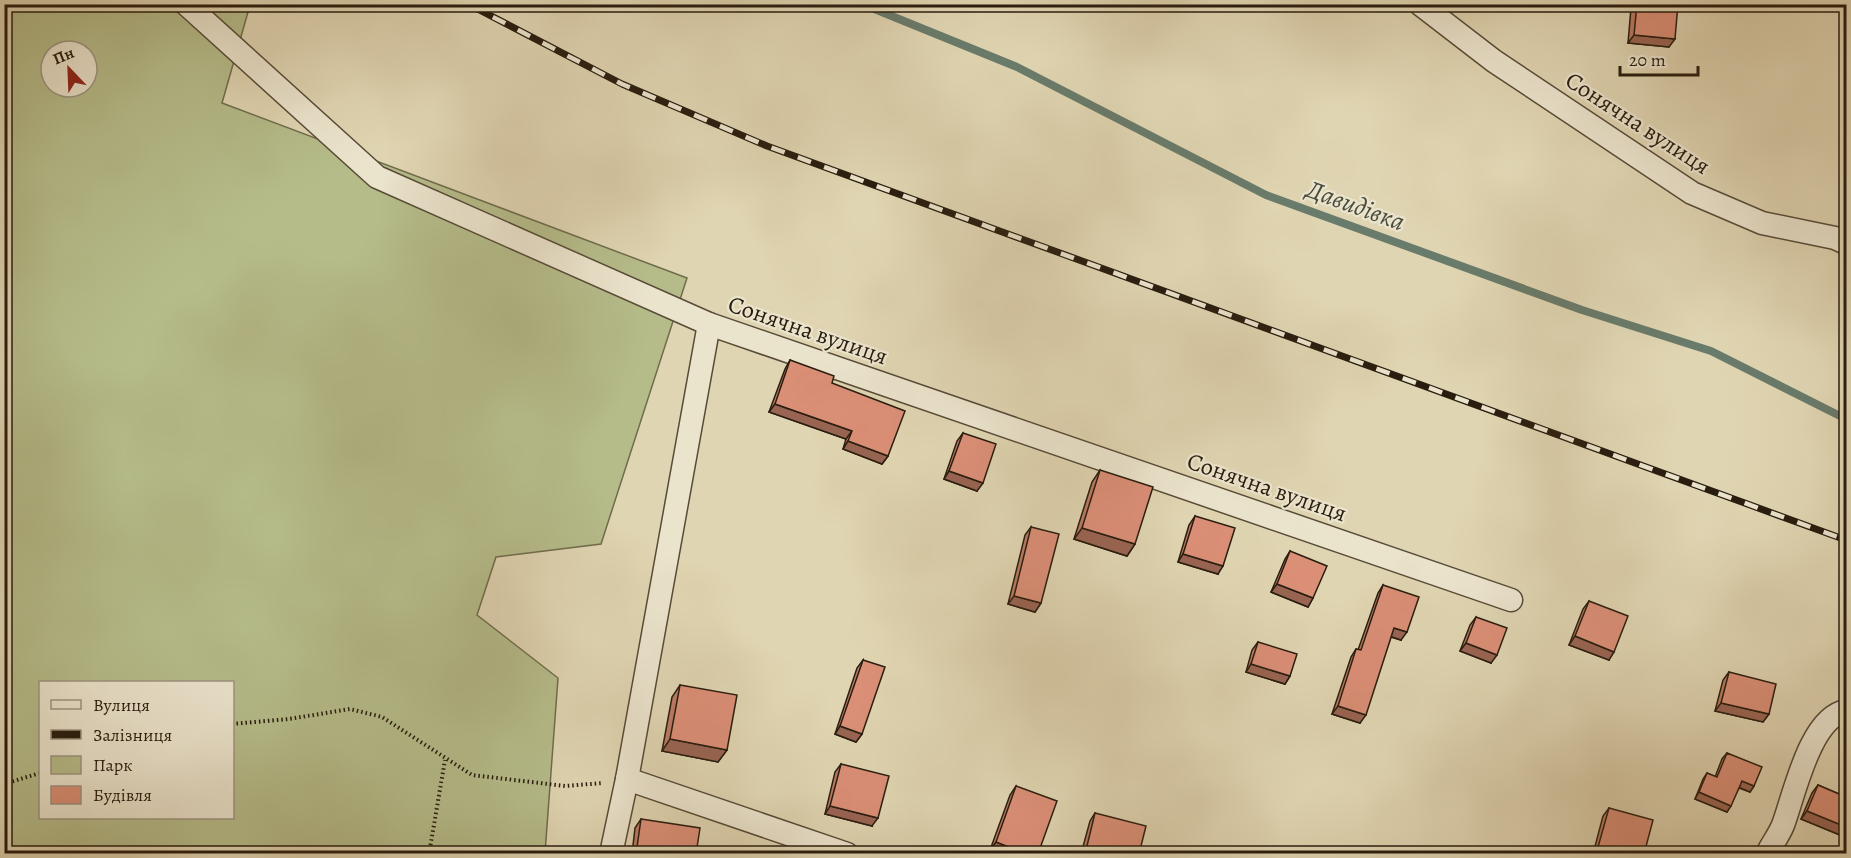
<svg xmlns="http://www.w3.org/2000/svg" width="1851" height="858" viewBox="0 0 1851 858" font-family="Alegreya,serif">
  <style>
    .green { fill: #b5bc8a; stroke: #6f6c4c; stroke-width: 1.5; fill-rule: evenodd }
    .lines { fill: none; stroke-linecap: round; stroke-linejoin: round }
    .stream { stroke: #697b6b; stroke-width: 8 }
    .street-casing { stroke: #574b38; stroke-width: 25 }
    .path { stroke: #291d0f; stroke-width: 4; stroke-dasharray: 1.5 3; stroke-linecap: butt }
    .street { stroke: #ebe4cd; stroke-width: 22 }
    .rail-casing { stroke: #291d0f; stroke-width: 7 }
    .rail { stroke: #ebe4cd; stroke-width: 4.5; stroke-dasharray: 14; stroke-linecap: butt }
    .wall { fill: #bc7b66; stroke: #291d0f; stroke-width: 1.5 }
    .shaded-wall { fill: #996453; stroke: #291d0f; stroke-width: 1.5 }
    .building { fill: #db8f77; stroke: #291d0f; stroke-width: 1.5 }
    .labels { text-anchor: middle; stroke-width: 4.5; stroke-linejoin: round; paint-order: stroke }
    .street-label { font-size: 24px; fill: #291d0f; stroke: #ebe4cd }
    .water-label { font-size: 26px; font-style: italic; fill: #494c3d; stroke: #ebe4cd }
  </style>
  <rect width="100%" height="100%" fill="#e0d5b2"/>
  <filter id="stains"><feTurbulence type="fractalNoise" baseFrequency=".00333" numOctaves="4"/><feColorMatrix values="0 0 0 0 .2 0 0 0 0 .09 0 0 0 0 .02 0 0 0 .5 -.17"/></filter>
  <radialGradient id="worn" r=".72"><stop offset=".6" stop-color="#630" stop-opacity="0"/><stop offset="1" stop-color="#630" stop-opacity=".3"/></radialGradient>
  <path class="green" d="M5 5H250L222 103 687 278 601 544 496 557 477 615 558 678 545 853 5 854ZM51 51H87V87H51ZM40 682H232V818H40Z"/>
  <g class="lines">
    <path class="stream" d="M862 4 1017 67 1266 195 1582 310 1711 351 1846 419"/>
    <g class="street-casing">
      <g id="street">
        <path d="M186 4 377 177 709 324"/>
        <path d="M1420 4 1494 61 1692 193 1762 223 1835 238 1846 243"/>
        <path d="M627 779 847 854"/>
        <path d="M611 854 627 779 709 324 1511 600"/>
        <path d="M1767 854C1772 844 1779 835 1783 825 1794 796 1810 717 1846 711"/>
      </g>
    </g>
    <g class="path">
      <path d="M232 724 289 719 350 709 382 717 472 775 565 786 603 783"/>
      <path d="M4 784 40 773"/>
      <path d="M429 854 445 760"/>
    </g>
    <use href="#street" class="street"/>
    <g class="rail-casing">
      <path id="rail" d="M468 4 622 84 767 146 1846 540"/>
    </g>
    <use href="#rail" class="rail"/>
  </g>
  <g class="wall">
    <path d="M1634 4H1678L1669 47 1628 43 1631 8Z"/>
    <path d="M790 360 832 383 888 456 882 464 843 449 846 439 769 412 785 369Z"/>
    <path d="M963 433 977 491 944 479 957 441Z"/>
    <path d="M1100 470 1135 544 1127 556 1074 539 1092 482Z"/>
    <path d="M1195 516 1218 574 1178 562 1189 525Z"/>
    <path d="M1031 527 1041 603 1035 612 1008 604 1025 535Z"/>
    <path d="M1290 551 1313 598 1308 607 1271 592 1285 559Z"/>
    <path d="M1383 585 1401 640 1391 637 1360 723 1332 714 1351 657 1356 649 1358 650 1378 593Z"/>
    <path d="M1589 601 1609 660 1569 645 1583 609Z"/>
    <path d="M1476 617 1491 663 1460 651 1470 625Z"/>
    <path d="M1258 642 1290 676 1285 684 1246 672 1252 650Z"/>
    <path d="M863 660 862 734 856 742 835 734 857 668Z"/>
    <path d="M1729 672 1769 714 1763 722 1715 711 1723 680Z"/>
    <path d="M680 685 727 750 718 762 662 751 672 697Z"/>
    <path d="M1727 753 1754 786 1750 792 1739 788 1727 812 1695 799 1703 779 1707 773 1715 777 1722 759Z"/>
    <path d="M841 764 872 826 825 814 835 772Z"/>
    <path d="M1818 785 1846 797V836L1845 837 1801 819 1812 793Z"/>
    <path d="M1016 786 1038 854 990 850 1010 795Z"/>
    <path d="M1609 808 1644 854H1593L1603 816Z"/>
    <path d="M1095 813 1139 854H1081L1090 821Z"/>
    <path d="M641 819 696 854H632L635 828Z"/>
  </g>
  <g class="shaded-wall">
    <path d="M1634 35 1675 39 1669 47 1628 43Z"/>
    <path d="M775 404 852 431 846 439 769 412Z"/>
    <path d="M848 441 888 456 882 464 843 449Z"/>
    <path d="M949 471 983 483 977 491 944 479Z"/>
    <path d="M1082 528 1135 544 1127 556 1074 539Z"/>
    <path d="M1183 554 1223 566 1218 574 1178 562Z"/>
    <path d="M1277 584 1313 598 1308 607 1271 592Z"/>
    <path d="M1014 596 1041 603 1035 612 1008 604Z"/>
    <path d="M1394 628 1407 632 1401 640 1389 636Z"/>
    <path d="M1575 636 1614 652 1609 660 1569 645Z"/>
    <path d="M1466 643 1497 655 1491 663 1460 651Z"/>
    <path d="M1251 664 1290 676 1285 684 1246 672Z"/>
    <path d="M1721 703 1769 714 1763 722 1715 711Z"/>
    <path d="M1338 706 1366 715 1360 723 1332 714Z"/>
    <path d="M840 726 862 734 856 742 835 734Z"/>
    <path d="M670 739 727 750 718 762 662 751Z"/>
    <path d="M1742 781 1754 786 1750 792 1738 787Z"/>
    <path d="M1699 792 1731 806 1727 812 1695 799Z"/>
    <path d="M830 806 878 818 872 826 825 814Z"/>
    <path d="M1807 811 1846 827V836L1845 837 1801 819Z"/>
    <path d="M996 842 1027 854H999L990 850Z"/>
  </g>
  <g class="building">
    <path d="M1637 4H1678L1675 39 1634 35Z"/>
    <path d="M790 360 834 376 832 383 905 411 888 456 848 441 852 431 775 404Z"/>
    <path d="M963 433 996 444 983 483 949 471Z"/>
    <path d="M1100 470 1153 487 1135 544 1082 528Z"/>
    <path d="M1195 516 1235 528 1223 566 1183 554Z"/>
    <path d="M1031 527 1059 534 1041 603 1014 596Z"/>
    <path d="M1290 551 1327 566 1313 598 1277 584Z"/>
    <path d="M1383 585 1419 597 1407 632 1394 628 1366 715 1338 706 1356 649 1361 650Z"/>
    <path d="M1589 601 1628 616 1614 652 1575 636Z"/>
    <path d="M1476 617 1507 628 1497 655 1466 643Z"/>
    <path d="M1258 642 1297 654 1290 676 1251 664Z"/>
    <path d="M863 660 885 667 862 734 840 726Z"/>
    <path d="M1729 672 1776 684 1769 714 1721 703Z"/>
    <path d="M680 685 737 695 727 750 670 739Z"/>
    <path d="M1727 753 1762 767 1754 786 1742 781 1731 806 1699 792 1707 773 1717 777Z"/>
    <path d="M841 764 889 776 878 818 830 806Z"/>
    <path d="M1818 785 1846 797V827L1807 811Z"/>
    <path d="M1016 786 1057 801 1038 854H1027L996 842Z"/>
    <path d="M1609 808 1653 820 1644 854H1596Z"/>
    <path d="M1095 813 1146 826 1139 854H1085Z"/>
    <path d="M641 819 700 828 696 854H636Z"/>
  </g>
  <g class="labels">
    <g class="street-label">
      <text transform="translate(1638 123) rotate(33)" y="8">Сонячна вулиця</text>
      <text transform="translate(808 330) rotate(19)" y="8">Сонячна вулиця</text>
      <text transform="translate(1267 487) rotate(19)" y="8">Сонячна вулиця</text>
    </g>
    <g class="water-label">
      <text transform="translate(1356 205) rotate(20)" y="9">Давидівка</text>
    </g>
  </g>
  <rect width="1851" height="858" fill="none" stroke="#e0d5b2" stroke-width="24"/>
  <rect x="6" y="6" width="1839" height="846" fill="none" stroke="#291d0f" stroke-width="3"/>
  <rect x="12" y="12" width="1827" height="834" fill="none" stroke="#291d0f" stroke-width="1.5"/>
  <rect x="39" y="681" width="195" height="138" fill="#ebe4cd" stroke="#9d9481" stroke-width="1.5"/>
  <rect x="51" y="700" width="30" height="9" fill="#ebe4cd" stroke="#9d9481" stroke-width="1.5"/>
  <text x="93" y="711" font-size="18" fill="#291d0f">Вулиця</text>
  <rect x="51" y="730" width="30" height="9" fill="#291d0f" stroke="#9d9481" stroke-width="1.5"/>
  <text x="93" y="741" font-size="18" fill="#291d0f">Залізниця</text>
  <rect x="51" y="756" width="30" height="18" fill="#b5bc8a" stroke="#9d9481" stroke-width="1.5"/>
  <text x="93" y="771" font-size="18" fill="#291d0f">Парк</text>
  <rect x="51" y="786" width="30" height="18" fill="#db8f77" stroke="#9d9481" stroke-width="1.5"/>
  <text x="93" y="801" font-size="18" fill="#291d0f">Будівля</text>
  <g transform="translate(69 69) rotate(337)"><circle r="28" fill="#ebe4cd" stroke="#9d9481" stroke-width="1.5"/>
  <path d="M0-4.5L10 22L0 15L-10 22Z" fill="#8f2418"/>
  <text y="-9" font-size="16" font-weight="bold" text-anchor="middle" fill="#291d0f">Пн</text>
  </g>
  <path d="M1620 66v9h78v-9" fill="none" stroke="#291d0f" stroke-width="3"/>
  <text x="1629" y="66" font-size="18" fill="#291d0f" stroke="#ebe4cd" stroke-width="4.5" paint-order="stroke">20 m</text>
  <rect width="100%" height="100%" filter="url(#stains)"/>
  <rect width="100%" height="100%" fill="url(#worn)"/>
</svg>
